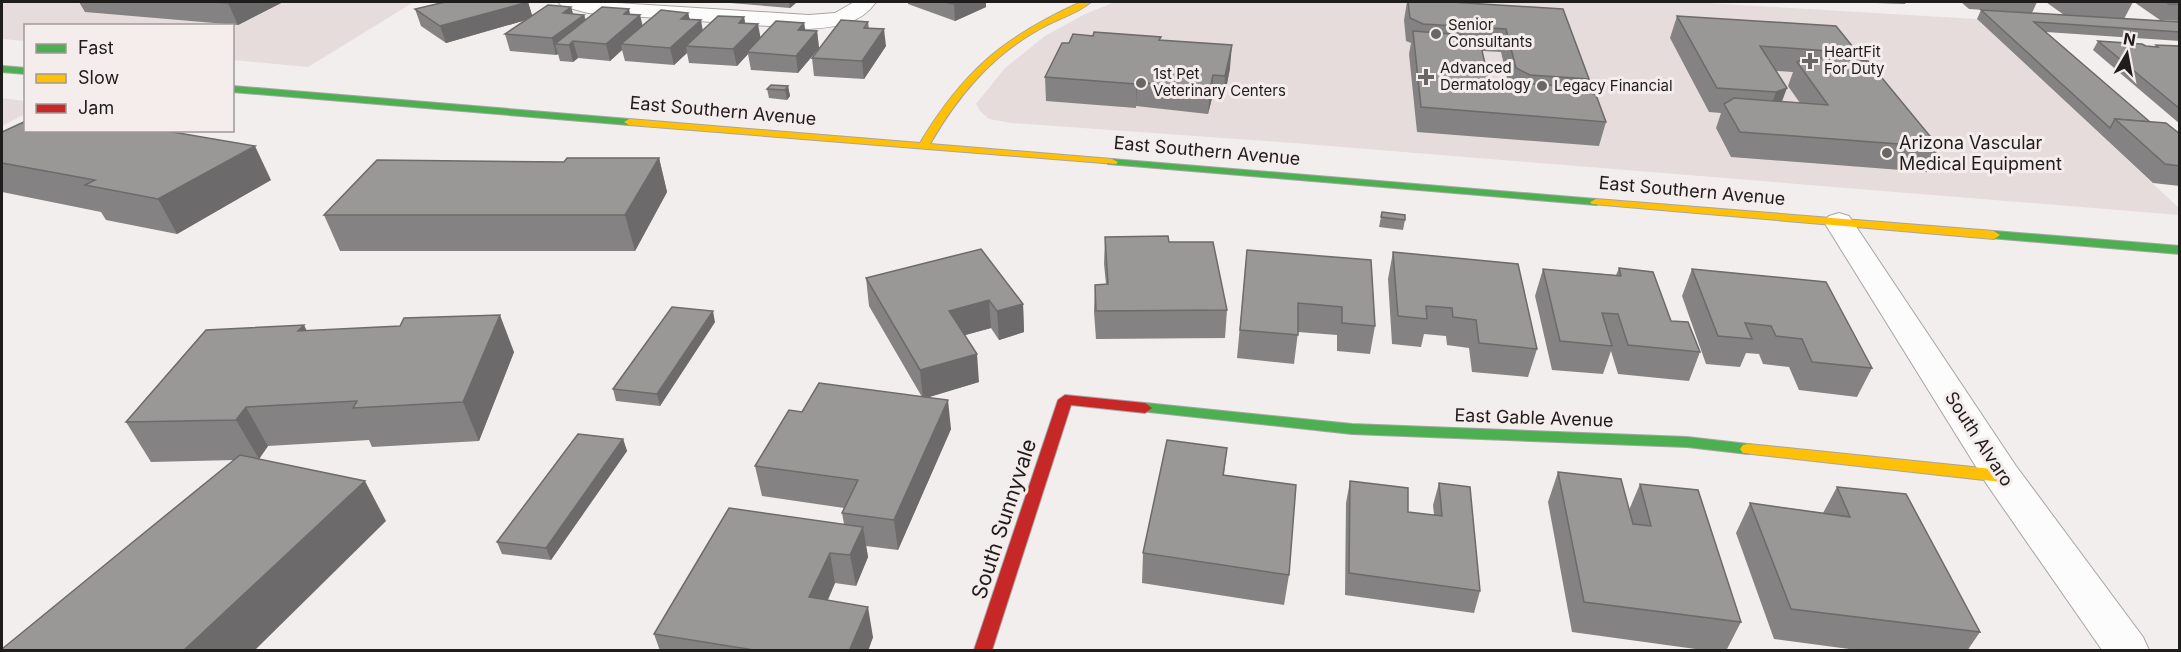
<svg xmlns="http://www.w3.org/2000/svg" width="2181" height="652" viewBox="0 0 2181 652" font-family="Inter,sans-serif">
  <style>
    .built { fill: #e7dcdc }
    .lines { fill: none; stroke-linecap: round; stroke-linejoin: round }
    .street-casing { stroke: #a8a4a4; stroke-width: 2 }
    .fast-casing { stroke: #a8a4a4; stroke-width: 2 }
    .slow-casing { stroke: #a8a4a4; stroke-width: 2 }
    .jam-casing { stroke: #a8a4a4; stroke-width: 2 }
    .street { fill: #fdfcfc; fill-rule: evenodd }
    .fast { fill: #4caf50; fill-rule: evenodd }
    .slow { fill: #ffc107; fill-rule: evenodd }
    .jam { fill: #c62828; fill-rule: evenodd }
    .wall { fill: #848282; fill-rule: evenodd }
    .shaded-wall { fill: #6c6a6a }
    .building { fill: #9a9797; stroke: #6c6a6a; stroke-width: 1.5 }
    .poi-dot { fill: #696666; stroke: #f5edec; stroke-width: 2 }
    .labels { text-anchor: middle; stroke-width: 6; stroke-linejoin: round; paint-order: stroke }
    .far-poi-label { font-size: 15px; fill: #1f1c1c; stroke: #f5edec; text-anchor: start }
    .street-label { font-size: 18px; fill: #1f1c1c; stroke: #f5edec }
    .poi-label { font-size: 18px; fill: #1f1c1c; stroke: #f5edec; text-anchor: start }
    .near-street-label { font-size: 21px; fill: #1f1c1c; stroke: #f5edec }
  </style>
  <rect width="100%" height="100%" fill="#f3eeee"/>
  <g class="built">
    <path d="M2 2H414L308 67 233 60 232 26H26L25 41 2 39Z"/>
    <path d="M1115 2H1689L1977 19 2179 208V215L1293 143 1011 123 989 119 980 111 976 104 1005 68 1045 36 1085 14Z"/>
    <path d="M2 98 25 101V114L2 126Z"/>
  </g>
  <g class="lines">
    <g class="street-casing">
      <g id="street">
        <path d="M558 2H601L809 15 835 13 854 2H876C860 25 835 27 809 29L588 13 562 6Z"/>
        <path d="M1839 213 1849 216 2016 466 2143 637 2149 650H2102L1988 486 1824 222 1829 216Z"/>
      </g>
    </g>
    <g class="fast-casing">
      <g id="fast">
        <path d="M2 66 26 68V74L2 72Z"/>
        <path d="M232 86 629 119 634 122 629 125 232 92Z"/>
        <path d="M1112 159 1596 199 1602 202 1596 205 1108 164 1106 162Z"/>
        <path d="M1994 231 2180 246V254L1990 238 1988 235Z"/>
        <path d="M1145 403 1352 424 1687 437 1748 444 1753 445 1756 449 1753 453 1748 454 1687 447 1352 434 1140 411 1138 408 1140 405Z"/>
      </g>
    </g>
    <g class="slow-casing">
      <g id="slow">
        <path d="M1081 2H1091C1077 14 1054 20 1038 30 990 57 957 97 930 144L1112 159 1118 162 1116 164 629 125 624 122 629 119 920 143C964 70 1004 37 1081 2Z"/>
        <path d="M1596 199 1994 231 2000 235 1994 239 1592 204 1590 202Z"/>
        <path d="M1748 444 2002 470 2008 472 2010 476 2008 480 2002 482 1743 453 1740 449 1743 445Z"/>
      </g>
    </g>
    <g class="jam-casing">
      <path id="jam" d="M1065 395 1145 403 1152 408 1145 413 1071 405 992 650H974L1058 400Z"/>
    </g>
    <use href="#street" class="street"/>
    <use href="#fast" class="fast"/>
    <use href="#slow" class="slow"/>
    <use href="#jam" class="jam"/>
  </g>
  <g class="wall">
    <path d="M79 2H283L238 25 85 12Z"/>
    <path d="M528 2 532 16 571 7 573 14 584 15 586 20 630 14 643 26 688 13 690 20 703 30 744 17 745 23 760 39 804 23 805 30 817 31 819 48 798 73 751 70 748 54 737 66 689 63 687 53 674 65 625 61 622 50 610 61 578 58 573 62 560 61 558 54 556 55 510 51 505 34 526 20 446 43 421 26 415 9Z"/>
    <path d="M730 2H809L808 3 797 2 790 8 730 3Z"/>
    <path d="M908 2H989H986V7L955 21 908 4Z"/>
    <path d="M1407 2H1451L1563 9 1589 79 1586 91 1606 122 1599 146 1417 132 1409 54 1411 43 1406 41 1404 20ZM1482 51 1501 52 1508 82 1489 81Z"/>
    <path d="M1875 2H1906L1905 4 1876 3Z"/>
    <path d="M1961 2H2037L2032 13 1969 9Z"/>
    <path d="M2046 2H2133L2124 19 2064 15Z"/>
    <path d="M2134 2H2180V21L2160 20Z"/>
    <path d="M1981 10 2180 22V41L2046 32 2150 122 2180 134V186L2153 183 1977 19Z"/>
    <path d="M1677 16 1836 26 1848 60 1939 147 1927 172 1731 157 1716 128 1721 113 1709 112 1670 38ZM1776 71 1793 72 1788 86 1800 103 1782 102Z"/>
    <path d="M868 22 869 28 886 46 864 79 814 76 812 58Z"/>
    <path d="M1160 40 1230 68 1224 99 1212 98 1208 114 1136 106V108L1046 101 1045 77 1069 43Z"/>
    <path d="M2098 41 2146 46 2154 47 2156 45 2180 46V124L2093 50Z"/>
    <path d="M788 86 790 96 787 100 769 98 767 89Z"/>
    <path d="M2 132 271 180 177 234 106 220 101 212 2 192Z"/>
    <path d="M659 158 667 192 635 251H340L324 215 564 162Z"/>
    <path d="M1382 212 1405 220 1403 230 1379 227Z"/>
    <path d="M1105 237 1169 242 1227 310 1225 338 1096 339 1094 312 1095 285 1106 284 1104 264Z"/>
    <path d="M1247 250 1375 326 1370 354 1337 351V335L1298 332 1294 364 1237 358Z"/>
    <path d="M1393 252 1537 349 1528 377 1472 372 1469 348 1447 345 1446 336 1424 334 1421 347 1392 344 1388 279Z"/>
    <path d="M1619 268 1671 321 1700 352 1689 381 1618 374 1611 351 1603 374 1552 370 1535 296 1543 269 1616 275Z"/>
    <path d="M1692 269 1872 368 1857 397 1799 390 1789 367 1763 364 1759 354 1746 353 1740 367 1706 364 1682 296Z"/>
    <path d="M866 278 1023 304 1024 332 999 340 991 328 965 335 979 382 928 397 951 429 898 550 866 546 868 557 856 586 835 583 828 600 873 637 868 651H660L654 634 844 524 842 513 844 508 762 496 755 466 802 412 922 397 869 306Z"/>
    <path d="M715 322 660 406 616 401 613 389Z"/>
    <path d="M400 326 514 352 479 441 372 447 369 440 268 446 259 459 386 521 235 460 151 462 126 422 307 331Z"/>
    <path d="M623 439 627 451 551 560 502 554 497 542Z"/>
    <path d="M1227 448 1224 475 1289 575 1284 605 1142 583 1143 553Z"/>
    <path d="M1558 472 1629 510 1640 484 1741 622 1726 651H1710L1572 632 1548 502Z"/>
    <path d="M1350 481 1408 512 1434 515 1433 505 1439 483 1480 591 1474 613 1345 595 1346 503Z"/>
    <path d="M1837 487 1980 632 1967 651H1864L1774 639 1736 533 1750 503 1823 513Z"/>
  </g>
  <g class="shaded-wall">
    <path d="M231 2H283L238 25 228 3Z"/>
    <path d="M528 2 533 18 446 43 440 26Z"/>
    <path d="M789 2H797L790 8Z"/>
    <path d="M960 2H986V7L955 21 954 4Z"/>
    <path d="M571 7 575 21 584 15 589 31 573 41 578 58 573 62 569 45 555 44 558 54 556 55 552 38 563 13Z"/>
    <path d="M629 9 632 22 640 15 644 31 621 44 622 50 610 61 606 44 624 14Z"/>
    <path d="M688 13 692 29 701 20 704 37 686 46 687 53 674 65 670 48 681 19Z"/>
    <path d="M744 17 747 34 739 23Z"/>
    <path d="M804 23 807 40 798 30Z"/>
    <path d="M758 24 761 40 747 52 748 54 737 66 733 49Z"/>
    <path d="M884 29 886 46 864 79 862 61Z"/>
    <path d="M817 31 819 48 798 73 796 56Z"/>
    <path d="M1232 45 1230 68 1224 99 1225 76Z"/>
    <path d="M1853 47 1843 70 1834 75 1843 52Z"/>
    <path d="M1213 75 1212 98 1208 114 1210 90Z"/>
    <path d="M1137 82 1136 106V108V84Z"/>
    <path d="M788 86 790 96 787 100 785 90Z"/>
    <path d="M1787 88 1778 112 1767 116 1776 92Z"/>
    <path d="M255 146 271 180 177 234 158 199Z"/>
    <path d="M659 158 667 192 635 251 625 215Z"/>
    <path d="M989 300 991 328 951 339 949 311Z"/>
    <path d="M1023 304 1024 332 999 340 997 311Z"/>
    <path d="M713 311 715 322 660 406 657 394Z"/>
    <path d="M500 315 514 352 479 441 463 402Z"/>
    <path d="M304 325 322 362 298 331Z"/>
    <path d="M977 354 979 382 923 399 920 370Z"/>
    <path d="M948 400 951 429 898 550 894 520Z"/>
    <path d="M246 407 268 446 259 459 236 420Z"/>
    <path d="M623 439 627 451 551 560 546 548Z"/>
    <path d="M365 481 386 521 254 651H183Z"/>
    <path d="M863 527 868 557 856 586 850 555Z"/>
    <path d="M830 553 835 583 815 628 809 597Z"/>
    <path d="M868 607 873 637 868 651H849Z"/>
  </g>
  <g class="building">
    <path d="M212 2H231L228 3Z"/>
    <path d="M445 2H528L440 26 415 9Z"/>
    <path d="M945 2H960L954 4Z"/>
    <path d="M1408 2H1451L1563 9 1589 79 1530 75 1516 68 1506 29 1423 24 1410 18Z"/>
    <path d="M2166 2H2180V4H2169Z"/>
    <path d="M548 5 571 7 563 13 584 15 552 38 505 34Z"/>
    <path d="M602 7 629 9 624 14 640 15 606 44 573 41 569 45 555 44Z"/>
    <path d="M661 10 688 13 681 19 701 20 670 48 621 44Z"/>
    <path d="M1981 10 2180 22V32L2034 22 2150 122 2115 119 2110 128Z"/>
    <path d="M718 16 744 17 739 23 758 24 733 49 686 46Z"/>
    <path d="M1677 16 1836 26 1853 47 1843 52 1760 46 1787 88 1776 92 1717 88Z"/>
    <path d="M841 20 868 22 864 28 884 29 862 61 812 58Z"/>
    <path d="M776 21 804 23 798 30 817 31 796 56 747 52Z"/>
    <path d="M1413 31 1464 35 1480 42 1489 81 1575 87 1596 95 1606 122 1421 107Z"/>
    <path d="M1094 32 1161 37 1159 40 1232 45 1225 76 1213 75 1210 90 1137 82 1136 84 1045 77 1062 43H1069L1073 34 1093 36Z"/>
    <path d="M2098 41 2142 44 2146 46 2158 47 2156 45 2180 46V109Z"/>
    <path d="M1807 57 1868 61 1939 147 1740 132 1724 104 1734 98 1828 105 1797 62Z"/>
    <path d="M771 85 788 86 785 90 767 89Z"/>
    <path d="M2115 119 2166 123 2180 134V166L2165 164Z"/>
    <path d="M26 121V130H161L255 146 158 199 85 185 95 180 2 163V132Z"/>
    <path d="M567 158H659L625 215H324L377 160 564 162Z"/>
    <path d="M1382 212 1405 215V220L1381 217Z"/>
    <path d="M1168 236 1169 242H1213L1227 310 1096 311 1095 285 1108 284 1105 237Z"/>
    <path d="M981 249 1023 304 997 311 989 300 949 311 977 354 920 370 866 278Z"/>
    <path d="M1247 250 1371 260 1375 326 1342 323V307L1298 303V335L1240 330Z"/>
    <path d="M1393 252 1518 264 1537 349 1479 343 1476 320 1453 317 1452 308 1426 306 1427 319 1398 316Z"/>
    <path d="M1619 268 1653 272 1671 321 1688 322 1700 352 1628 345 1618 314 1602 313 1612 346 1560 341 1543 269 1621 276Z"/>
    <path d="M1692 269 1826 282 1872 368 1812 362 1802 339 1776 336 1771 326 1745 323 1752 339 1718 336Z"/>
    <path d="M672 307 713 311 657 394 613 389Z"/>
    <path d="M500 315 463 402 353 408 357 401 246 407 236 420 126 422 206 330 304 325 298 331 400 326 404 318Z"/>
    <path d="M819 383 948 400 894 520 842 513 858 480 755 466 789 410 802 412Z"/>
    <path d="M578 434 623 439 546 548 497 542Z"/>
    <path d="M1167 440 1227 448 1223 475 1296 485 1289 575 1143 553Z"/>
    <path d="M240 455 365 481 183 651H2V649L128 546Z"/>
    <path d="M1558 472 1621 479 1633 524 1651 526 1640 484 1698 490 1741 622 1584 602Z"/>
    <path d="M1350 481 1408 488V512L1442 516 1439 483 1470 487 1480 591 1349 573Z"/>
    <path d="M1837 487 1906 494 1980 632 1791 609 1750 503 1850 517Z"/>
    <path d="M729 508 863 527 850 555 830 553 809 597 868 607 849 651H760L654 634Z"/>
  </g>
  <g class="poi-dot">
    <circle cx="1436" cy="34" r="6"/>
    <path d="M1807 52h6v6h6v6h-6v6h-6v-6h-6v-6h6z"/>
    <path d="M1423 68h6v6h6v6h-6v6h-6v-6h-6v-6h6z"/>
    <circle cx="1141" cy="83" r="6"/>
    <circle cx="1542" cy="86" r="6"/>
    <circle cx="1887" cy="153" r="6"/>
  </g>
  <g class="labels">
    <g class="far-poi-label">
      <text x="1448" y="30">Senior<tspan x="1448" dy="17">Consultants</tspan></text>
      <text x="1824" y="57">HeartFit<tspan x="1824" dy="17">For Duty</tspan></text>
      <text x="1440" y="73">Advanced<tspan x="1440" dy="17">Dermatology</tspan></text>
      <text x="1153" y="79">1st Pet<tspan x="1153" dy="17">Veterinary Centers</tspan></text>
      <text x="1554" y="91">Legacy Financial</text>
    </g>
    <g class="street-label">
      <text transform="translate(723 111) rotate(5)" y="6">East Southern Avenue</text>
      <text transform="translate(1207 151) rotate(5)" y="6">East Southern Avenue</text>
      <text transform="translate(1692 191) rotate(5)" y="6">East Southern Avenue</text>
      <text transform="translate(1534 418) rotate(2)" y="6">East Gable Avenue</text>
      <text transform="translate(1979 439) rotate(57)" y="6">South Alvaro</text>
    </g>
    <g class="poi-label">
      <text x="1899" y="149">Arizona Vascular<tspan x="1899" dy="21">Medical Equipment</tspan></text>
    </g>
    <g class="near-street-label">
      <text transform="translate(1004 519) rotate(-72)" y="7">South Sunnyvale</text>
    </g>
  </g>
  <rect width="2181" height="652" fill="none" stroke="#1f1c1c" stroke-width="6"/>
  <rect x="24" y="24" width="210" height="108" fill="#f5edec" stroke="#9f9999" stroke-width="1.5"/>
  <rect x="36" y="44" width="30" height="9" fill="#4caf50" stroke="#9f9999" stroke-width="1.5"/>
  <text x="78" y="54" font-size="18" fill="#1f1c1c">Fast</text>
  <rect x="36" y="74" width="30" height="9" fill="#ffc107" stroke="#9f9999" stroke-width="1.5"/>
  <text x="78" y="84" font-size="18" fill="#1f1c1c">Slow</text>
  <rect x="36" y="104" width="30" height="9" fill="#c62828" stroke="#9f9999" stroke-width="1.5"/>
  <text x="78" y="114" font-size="18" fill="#1f1c1c">Jam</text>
  <g transform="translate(2127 54) rotate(10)" stroke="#f5edec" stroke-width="4.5" paint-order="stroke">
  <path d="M0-4.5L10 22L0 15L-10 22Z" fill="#1f1c1c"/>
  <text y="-9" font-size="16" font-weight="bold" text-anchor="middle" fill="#1f1c1c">N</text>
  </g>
</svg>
